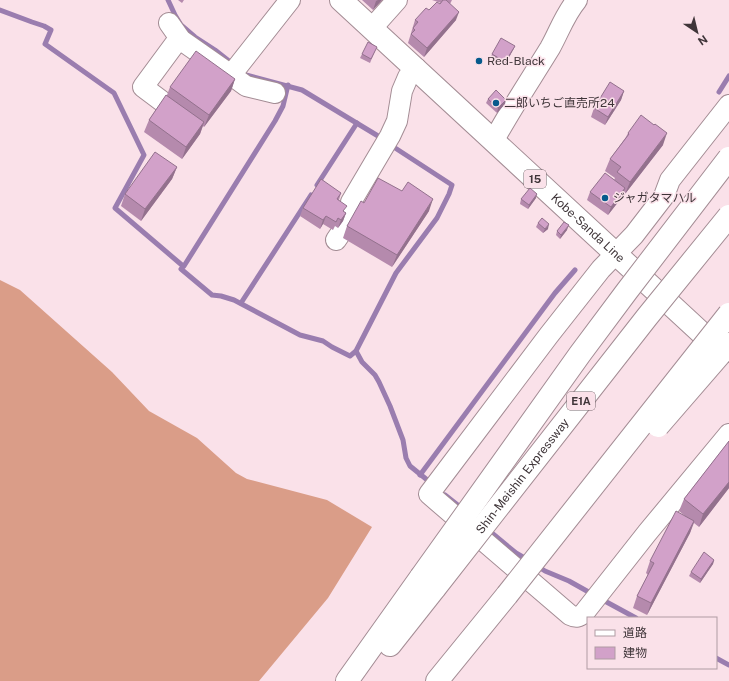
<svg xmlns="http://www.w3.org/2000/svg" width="729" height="681" viewBox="0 0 729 681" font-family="'Public Sans','Noto Sans JP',sans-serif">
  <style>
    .forest { fill: #da9d88 }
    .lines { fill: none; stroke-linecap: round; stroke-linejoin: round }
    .stream { stroke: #9a7daf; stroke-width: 5 }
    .minor-casing { stroke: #a38c94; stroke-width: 22 }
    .major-casing { stroke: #a38c94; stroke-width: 24 }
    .highway-casing { stroke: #a38c94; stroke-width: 24 }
    .minor { stroke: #fff; stroke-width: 20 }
    .major { stroke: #fff; stroke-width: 22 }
    .highway { stroke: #fff; stroke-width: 22 }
    .highway-bridge-casing { stroke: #a38c94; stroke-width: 24; stroke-linecap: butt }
    .highway-bridge { stroke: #fff; stroke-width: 22 }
    .wall { fill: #b58aad }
    .shaded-wall { fill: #93718d }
    .building { fill: #d2a1c9; stroke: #93718d }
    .poi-dot { fill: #065a8c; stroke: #fae1e9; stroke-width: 1.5 }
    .labels { text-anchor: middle; stroke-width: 3; stroke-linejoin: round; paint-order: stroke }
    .shield { fill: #fae1e9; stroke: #77696e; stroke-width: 1 }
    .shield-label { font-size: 11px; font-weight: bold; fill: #3f3539 }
    .poi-label { font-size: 12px; fill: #3f3539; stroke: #fae1e9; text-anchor: start }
    .street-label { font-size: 12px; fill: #3f3539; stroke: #fae1e9 }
  </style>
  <rect width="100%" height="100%" fill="#fae1e9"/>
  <path class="forest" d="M0 280 20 290 112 372 149 411 197 438 236 473 247 479 327 500 372 527 328 598 259 681H0Z"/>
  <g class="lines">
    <g class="stream">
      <path d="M168 0 175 15 181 25 195 37 215 50 234 65"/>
      <path d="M0 10 32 22 44 26 51 30 45 44 114 93 144 155 115 208 183 266"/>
      <path d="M243 73 246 75 302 90 383 139"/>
      <path d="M288 85 283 106 275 121 184 266 181 269 212 295 221 296 234 300 300 335 323 341 332 347 350 356 356 351"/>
      <path d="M719 92 729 76"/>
      <path d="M389 144 452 185 449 194 437 218 396 273 357 349 356 351 362 362 375 375 379 382 390 406 403 440 406 458 410 466 431 483"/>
      <path d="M317 185 357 123"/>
      <path d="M241 303 311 195"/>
      <path d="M420 475 555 293 575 270"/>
      <path d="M445 495 464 510"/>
      <path d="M487 529 516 553 528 560"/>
      <path d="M537 566 545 571 569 581 594 595"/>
      <path d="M601 599 636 618"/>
      <path d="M716 658 729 665"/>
    </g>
    <g class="minor-casing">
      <g id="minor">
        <path d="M169 23 181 40 231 75 290 0"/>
        <path d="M372 28 397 0"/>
        <path d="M231 75 246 86 275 93"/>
        <path d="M163 102 143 87 174 45 181 40"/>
        <path d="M729 105 670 180 664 196 634 235 601 269 549 335 429 494 570 615C576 618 579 617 584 613L647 533 729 434"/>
        <path d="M494 140C511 109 531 79 550 48 559 32 565 14 577 0"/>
        <path d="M336 240 349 221 351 202 390 136 397 121 402 91 408 77 416 68"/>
      </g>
    </g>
    <g class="major-casing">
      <g id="major">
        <path id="s1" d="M341 0 722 352"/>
      </g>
    </g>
    <g class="highway-casing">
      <g id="highway">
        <path d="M390 645 435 588"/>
        <path d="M347 681 421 577"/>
        <path d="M437 681 507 595"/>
      </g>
    </g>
    <use href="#minor" class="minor"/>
    <use href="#major" class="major"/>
    <use href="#highway" class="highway"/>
    <g class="highway-bridge-casing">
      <g id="highway-bridge">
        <path d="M658 426 729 344"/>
        <path d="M421 577 580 354 627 291 729 158"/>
        <path id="s2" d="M435 588 647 317 729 216"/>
        <path d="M507 595 729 314"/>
      </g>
    </g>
    <use href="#highway-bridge" class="highway-bridge"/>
  </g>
  <g class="wall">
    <path d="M178 0H184L182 3Z"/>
    <path d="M362 0H382L373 10Z"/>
    <path d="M432 0H452L450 4 456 20 424 57 408 43 415 20 429 10 441 3Z"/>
    <path d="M515 46 513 50 504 66 490 58 492 54Z"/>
    <path d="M375 51 370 63 360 58 362 54Z"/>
    <path d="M235 79 231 91 204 127 203 126 200 134 182 159 144 132 149 120 167 95 170 87Z"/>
    <path d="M624 91 621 100 605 125 591 117 594 108Z"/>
    <path d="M488 99 505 104 497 113 486 103Z"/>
    <path d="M628 133 663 145 625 194 624 193 622 197 608 215 587 200 590 192 614 180 615 178 605 171 610 159 626 137Z"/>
    <path d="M177 167 172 179 141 221 121 206 125 194Z"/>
    <path d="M341 193 339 200 344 212 346 213 343 221 338 228 335 226 333 230 323 224 320 229 300 216 303 208Z"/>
    <path d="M536 198 528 209 520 204 521 199Z"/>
    <path d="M364 203 429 211 392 267 343 238 347 226Z"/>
    <path d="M538 223 548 229 543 233 536 227Z"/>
    <path d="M567 230 560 239 556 235 557 231Z"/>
    <path d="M729 441V488L699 527 694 523 690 533 647 615 633 608 637 596 648 575 646 573 650 561 685 516 679 511 684 499Z"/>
    <path d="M714 560 713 564 700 583 689 576 691 572Z"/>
  </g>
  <g class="shaded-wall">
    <path d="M378 0H382L373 10 376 1Z"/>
    <path d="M459 12 456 20 424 57 427 48Z"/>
    <path d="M515 46 513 50 504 66 505 62Z"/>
    <path d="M235 79 231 91 204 127 209 115Z"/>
    <path d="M624 91 621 100 605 125 608 117Z"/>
    <path d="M506 100 505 104 497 113 498 108Z"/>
    <path d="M204 122 200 134 182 159 186 147Z"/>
    <path d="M667 133 663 145 625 194 630 182Z"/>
    <path d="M177 167 172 179 141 221 145 209Z"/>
    <path d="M625 188 622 197 608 215 611 207Z"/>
    <path d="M537 194 536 198 528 209 529 205Z"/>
    <path d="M433 199 429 211 392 267 397 255Z"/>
    <path d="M346 213 343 221 338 228 341 220Z"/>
    <path d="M326 216 323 224 320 229 323 220Z"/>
    <path d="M549 224 548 229 543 233 545 229Z"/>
    <path d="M569 225 567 230 560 239 561 235Z"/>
    <path d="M729 482V488L699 527 703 514Z"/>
    <path d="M694 521 690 533 647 615 651 603Z"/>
    <path d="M714 560 713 564 700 583 701 579Z"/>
  </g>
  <g class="building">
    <path d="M443 0H446L459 12 427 48 411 34 415 30 413 28 418 22 415 20 426 8 429 10 437 2 440 4Z"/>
    <path d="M501 38 515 46 505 62 492 54Z"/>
    <path d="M368 42 377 47 371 59 362 54Z"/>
    <path d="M196 51 235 79 209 115 170 87Z"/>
    <path d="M610 82 624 91 608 117 594 108Z"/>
    <path d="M496 90 506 100 498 108 488 99Z"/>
    <path d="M166 95 204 122 186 147 149 120Z"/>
    <path d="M641 115 654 125 655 124 667 133 630 182 617 172 621 167 610 159 629 134 628 133Z"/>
    <path d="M155 152 177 167 145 209 125 194Z"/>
    <path d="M605 173 625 188 611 207 590 192Z"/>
    <path d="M378 178 402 191 408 182 433 199 397 255 347 226 361 201 364 203Z"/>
    <path d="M321 179 341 193 337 199 347 206 343 211 346 213 341 220 338 218 336 222 326 216 323 220 303 208Z"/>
    <path d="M530 188 537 194 529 205 521 199Z"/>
    <path d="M542 218 549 224 545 229 538 223Z"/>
    <path d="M564 222 569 225 561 235 557 231Z"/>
    <path d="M729 441V482L703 514 684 499Z"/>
    <path d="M676 511 694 521 651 603 637 596 654 563 650 561Z"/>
    <path d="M704 552 714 560 701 579 691 572Z"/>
  </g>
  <g class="poi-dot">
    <circle cx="479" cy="61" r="4"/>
    <circle cx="496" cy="103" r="4"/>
    <circle cx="605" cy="198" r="4"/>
  </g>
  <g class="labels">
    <g class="shield">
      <rect x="524" y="170" width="22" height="18" rx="3"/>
      <rect x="567" y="392" width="28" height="18" rx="3"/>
    </g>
    <g class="shield-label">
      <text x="535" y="183">15</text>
      <text x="581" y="405">E1A</text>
    </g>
    <g class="poi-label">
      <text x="487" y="65">Red-Black</text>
      <text x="504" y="107">二郎いちご直売所24</text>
      <text x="613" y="202">ジャガタマハル</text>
    </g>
    <g class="street-label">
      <text dy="4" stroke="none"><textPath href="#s1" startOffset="336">Kobe-Sanda Line</textPath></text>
      <text dy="4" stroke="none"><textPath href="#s2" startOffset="142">Shin-Meishin Expressway</textPath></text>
    </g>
  </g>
  <rect x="587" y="617" width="130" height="52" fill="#fae1e9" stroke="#af9ca3"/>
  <rect x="595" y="630" width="20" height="6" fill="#ffffff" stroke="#af9ca3"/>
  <text x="623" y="637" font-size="12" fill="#3f3539">道路</text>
  <rect x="595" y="647" width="20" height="12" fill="#d2a1c9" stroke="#af9ca3"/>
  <text x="623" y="657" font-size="12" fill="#3f3539">建物</text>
  <g transform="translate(697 32) rotate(145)" stroke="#fae1e9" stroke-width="3" paint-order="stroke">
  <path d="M0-3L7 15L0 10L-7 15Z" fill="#3f3539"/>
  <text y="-6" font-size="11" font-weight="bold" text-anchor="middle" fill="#3f3539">N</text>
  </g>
</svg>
